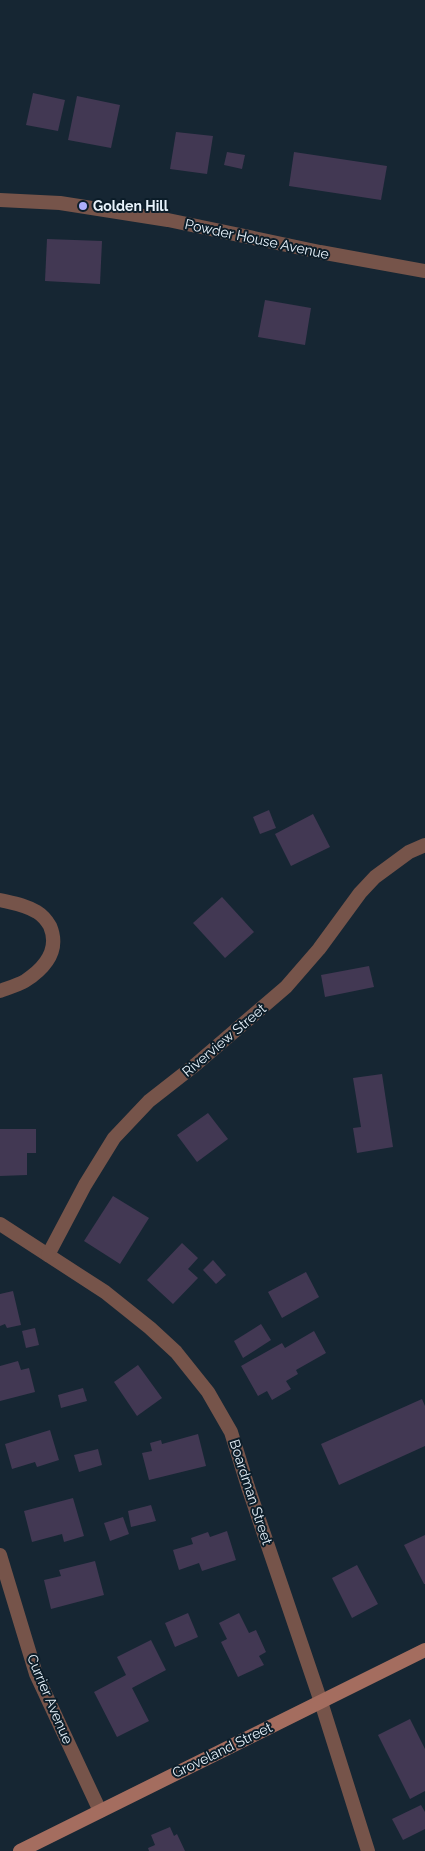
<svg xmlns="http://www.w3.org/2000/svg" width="425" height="1851" viewBox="0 0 425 1851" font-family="Raleway,sans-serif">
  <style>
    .building { fill: #423853 }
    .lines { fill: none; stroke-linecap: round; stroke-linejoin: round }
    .service { stroke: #76544a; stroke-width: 14 }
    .minor { stroke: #76544a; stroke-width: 14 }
    .secondary { stroke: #a46d5f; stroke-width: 14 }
    .poi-dot { fill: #aeaefb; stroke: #0c1d29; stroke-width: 2 }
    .labels { text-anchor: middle; stroke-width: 4; stroke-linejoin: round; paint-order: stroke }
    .poi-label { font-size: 14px; font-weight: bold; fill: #e8f3fc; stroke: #0c1d29; text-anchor: start }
    .street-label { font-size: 14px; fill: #e8f3fc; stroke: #0c1d29 }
  </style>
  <rect width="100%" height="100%" fill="#162633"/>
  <g class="building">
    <path d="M33 93 65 100 58 131 26 125Z"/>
    <path d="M77 96 120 105 111 148 68 140Z"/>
    <path d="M176 132 213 136 207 174 170 169Z"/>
    <path d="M227 152 245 155 242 169 224 165Z"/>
    <path d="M294 152 387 166 381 200 289 186Z"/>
    <path d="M47 239 102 241 100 284 45 281Z"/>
    <path d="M265 300 311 308 305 345 258 337Z"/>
    <path d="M269 810 276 828 260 834 253 817Z"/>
    <path d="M313 814 330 847 291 866 275 834Z"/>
    <path d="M222 897 254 932 225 958 193 923Z"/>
    <path d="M369 966 374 987 325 997 321 975Z"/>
    <path d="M382 1074 393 1147 357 1153 353 1128 361 1127 353 1078Z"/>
    <path d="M208 1113 228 1139 197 1162 177 1135Z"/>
    <path d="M0 1129H36V1153H27V1175L0 1176Z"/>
    <path d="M113 1196 149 1218 120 1264 84 1241Z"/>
    <path d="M182 1243 198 1258 188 1269 198 1278 173 1304 147 1280Z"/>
    <path d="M213 1260 226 1275 216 1284 203 1270Z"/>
    <path d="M306 1272 319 1297 282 1318 268 1292Z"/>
    <path d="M13 1291 21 1325 7 1328 5 1324 0 1326V1294Z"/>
    <path d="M261 1324 271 1340 243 1358 234 1341Z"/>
    <path d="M35 1328 39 1345 26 1348 22 1331Z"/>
    <path d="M314 1331 326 1353 296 1370 298 1374 286 1381 291 1389 272 1400 267 1391 258 1396 241 1366 282 1343 285 1348Z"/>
    <path d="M18 1361 21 1370 29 1368 35 1392 0 1401V1366Z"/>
    <path d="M138 1365 162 1398 137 1416 114 1382Z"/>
    <path d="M83 1388 87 1401 61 1408 58 1395Z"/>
    <path d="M422 1399 425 1406V1446L339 1485 321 1444Z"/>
    <path d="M50 1430 59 1460 37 1467 35 1462 12 1469 5 1444Z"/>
    <path d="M198 1434 206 1466 149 1480 142 1453 152 1451 150 1443 161 1440 162 1444Z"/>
    <path d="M98 1449 102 1465 79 1472 74 1455Z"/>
    <path d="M73 1498 84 1536 64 1542 62 1534 32 1542 24 1511Z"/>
    <path d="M151 1505 156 1521 131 1527 128 1511Z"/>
    <path d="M123 1517 129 1534 110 1541 104 1523Z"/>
    <path d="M227 1531 236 1560 202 1571 199 1563 179 1570 173 1550 193 1544 191 1538 208 1532 210 1537Z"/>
    <path d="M425 1535V1584H424L404 1545Z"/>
    <path d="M95 1561 104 1595 51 1609 44 1580 61 1576 59 1570Z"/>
    <path d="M357 1565 378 1604 352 1618 332 1578Z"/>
    <path d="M188 1613 198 1637 175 1647 165 1623Z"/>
    <path d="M239 1613 249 1633 256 1630 266 1652 259 1656 264 1665 238 1677 221 1642 227 1639 219 1623Z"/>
    <path d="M151 1640 166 1670 132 1688 149 1721 117 1737 94 1692 126 1675 117 1657Z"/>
    <path d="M410 1719 425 1749V1791L410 1799 378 1735Z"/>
    <path d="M421 1805 425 1812V1829L403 1840 392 1819Z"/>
    <path d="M170 1827 174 1836 177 1834 185 1851H149L148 1848 155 1845 151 1835Z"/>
  </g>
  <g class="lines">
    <path class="service" d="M0 900C13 903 26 905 37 912 42 915 47 921 50 926 60 950 45 968 25 981 18 985 8 988 0 991"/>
    <g class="minor">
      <path d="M0 200 60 203 168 220 320 252 425 271"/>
      <path d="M0 1224 105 1292 150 1328 176 1352 208 1392 231 1432 248 1487 321 1702 368 1851"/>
      <path d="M48 1255 85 1185 114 1138 149 1101 195 1065 286 987 319 949 360 893 375 877 409 852 425 845"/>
      <path d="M0 1555 36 1674 100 1811"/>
    </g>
    <path class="secondary" d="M20 1851 425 1650"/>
  </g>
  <circle class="poi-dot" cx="83" cy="206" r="5"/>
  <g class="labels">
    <g class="poi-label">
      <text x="93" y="211">Golden Hill</text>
    </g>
    <g class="street-label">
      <text transform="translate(257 239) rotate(12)" y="5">Powder House Avenue</text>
      <text transform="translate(224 1040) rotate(-40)" y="5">Riverview Street</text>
      <text transform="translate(251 1492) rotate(72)" y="5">Boardman Street</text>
      <text transform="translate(50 1699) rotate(67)" y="5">Currier Avenue</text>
      <text transform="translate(222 1750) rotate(-26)" y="5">Groveland Street</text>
    </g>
  </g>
</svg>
